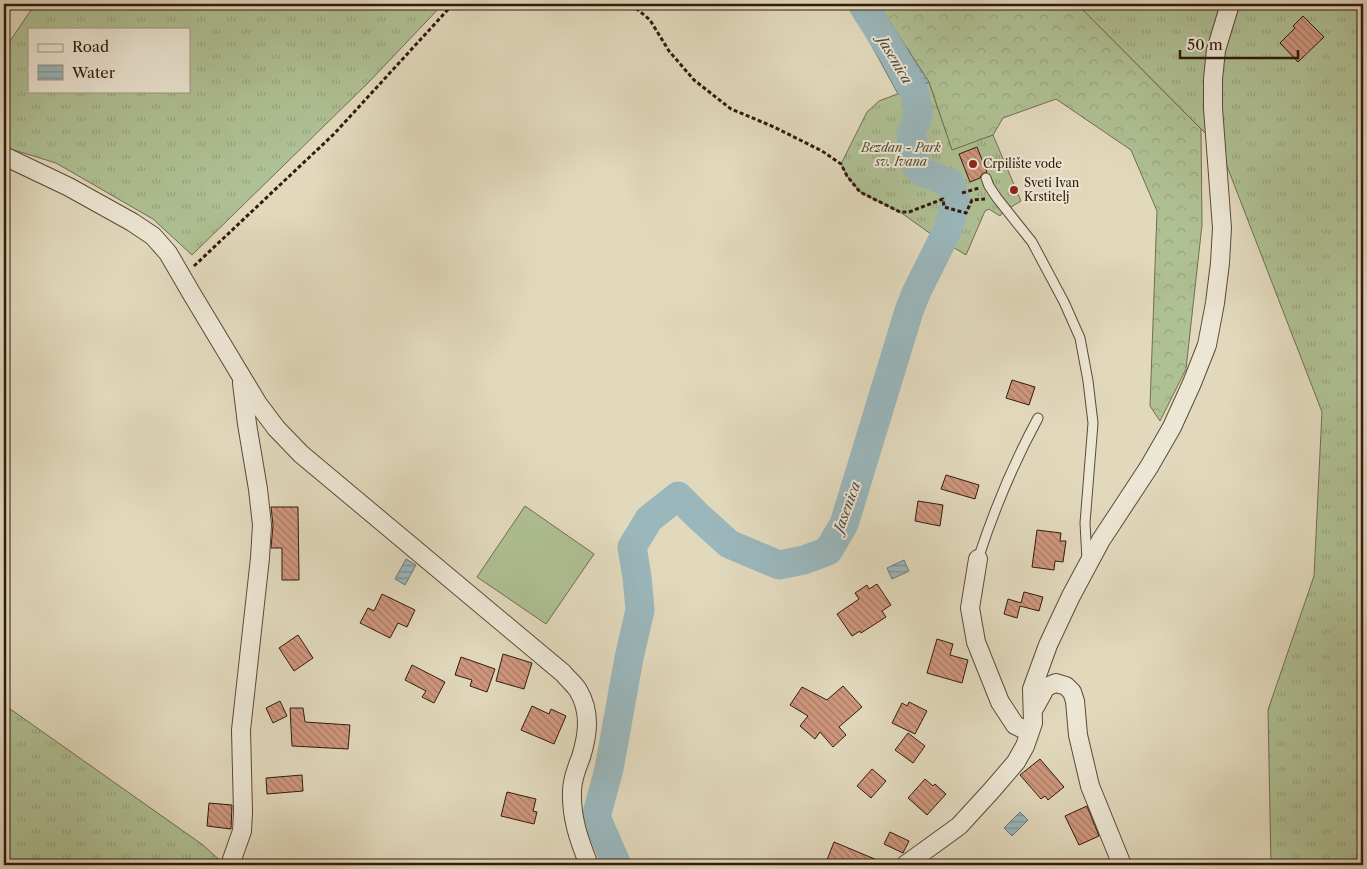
<svg xmlns="http://www.w3.org/2000/svg" width="1367" height="869" viewBox="0 0 1367 869" font-family="'Libre Caslon Text',serif">
  <style>
    .grass { fill: url(#grass-tufts); stroke: #706e50; fill-rule: evenodd }
    .forest { fill: url(#forest-crowns); stroke: #706e50 }
    .garden { fill: #afc094; stroke: #706e50 }
    .water { fill: url(#water-rules); stroke: #707976 }
    .lines { fill: none; stroke-linecap: round; stroke-linejoin: round }
    .shore { stroke: #656964; stroke-width: 1 }
    .river { stroke: #9ab7bc; stroke-width: 29 }
    .building { fill: url(#building-back-hatch); stroke: #301b0d }
    .lane-casing { stroke: #5c4a39; stroke-width: 11 }
    .street-casing { stroke: #5c4a39; stroke-width: 20 }
    .path { stroke: #301b0d; stroke-width: 3; stroke-dasharray: 4 2.5; stroke-linecap: butt }
    .lane { stroke: #ece6d4; stroke-width: 9 }
    .street { stroke: #ece6d4; stroke-width: 18 }
    .poi-dot { fill: #8f2418; stroke: #ece6d4; stroke-width: 2 }
    .labels { text-anchor: middle; stroke-width: 4; stroke-linejoin: round; paint-order: stroke }
    .park-label { font-size: 12px; font-style: italic; fill: #564d36; stroke: #ece6d4 }
    .poi-label { font-size: 12px; fill: #301b0d; stroke: #ece6d4; text-anchor: start }
    .water-label { font-size: 14px; font-style: italic; fill: #504a42; stroke: #ece6d4 }
  </style>
  <defs>
    <pattern id="grass-tufts" width="24" height="20" patternUnits="userSpaceOnUse" patternTransform="scale(1.25)"><rect width="24" height="20" fill="#afc094"/><path d="M3 7l-1-3M5 7V3M7 7l1-3M15 17l-1-3M17 17v-4M19 17l1-3" fill="none" stroke="#97a47e"/></pattern>
    <pattern id="forest-crowns" width="20" height="18" patternUnits="userSpaceOnUse" patternTransform="scale(1.25)"><rect width="20" height="18" fill="#afc094"/><path d="M2 6a3 3 0 1 1 6 0M12 15a3 3 0 1 1 6 0" fill="none" stroke="#97a47e"/></pattern>
    <pattern id="water-rules" width="6" height="5" patternUnits="userSpaceOnUse" patternTransform="scale(1.25)"><rect width="6" height="5" fill="#9ab7bc"/><path d="M0 2.5h6" fill="none" stroke="#7e9497"/></pattern>
    <pattern id="building-back-hatch" width="6" height="6" patternUnits="userSpaceOnUse" patternTransform="scale(1.25)"><rect width="6" height="6" fill="#cf977e"/><path d="M-1 5l2 2M0 0l6 6M5-1l2 2" fill="none" stroke="#a87a66"/></pattern>
  </defs>
  <rect width="100%" height="100%" fill="#e2d9bd"/>
  <filter id="stains"><feTurbulence type="fractalNoise" baseFrequency=".004" numOctaves="4"/><feColorMatrix values="0 0 0 0 .2 0 0 0 0 .09 0 0 0 0 .02 0 0 0 .5 -.17"/></filter>
  <radialGradient id="worn" r=".72"><stop offset=".6" stop-color="#630" stop-opacity="0"/><stop offset="1" stop-color="#630" stop-opacity=".3"/></radialGradient>
  <g class="grass">
    <path d="M35 4H443L368 83 192 255 153 219 56 163 4 147V50ZM29 29H189V91H29Z"/>
    <path d="M1077 4H1363V865H1271L1268 710 1314 576 1322 412 1220 148Z"/>
    <path d="M929 82 952 149 993 135 1021 201 1003 212 1000 216 989 209 985 211 966 255 931 234 900 212 860 192 847 176 841 164 867 112 879 101Z"/>
    <path d="M4 706H6L203 845 225 865H4Z"/>
  </g>
  <path class="forest" d="M878 4H1077L1201 129 1202 225 1186 369 1160 421 1150 406 1157 211 1131 150 1056 99 1003 118 993 135 952 150 929 82Z"/>
  <path class="garden" d="M525 506 594 554 546 624 477 577Z"/>
  <g class="water">
    <path d="M849 4H878L929 82 898 94Z"/>
    <path d="M406 559 416 565 405 585 395 579Z"/>
    <path d="M904 560 909 571 892 579 887 568Z"/>
    <path d="M1020 812 1028 820 1012 836 1004 828Z"/>
  </g>
  <g class="lines">
    <g class="shore">
      <path d="M854 4 899 86 902 87 919 81 920 77 875 8V4"/>
      <path d="M870 16 873 17 910 74 909 78 905 79 902 78 869 20Z"/>
    </g>
    <path class="river" d="M617 865 596 817 609 769 629 658 640 610 637 577 632 547 649 519 678 496 697 515 729 544 779 565 804 560 828 551 844 524 909 311 916 293 948 229 956 201 950 183 936 177 923 173 916 165 911 133 917 120 918 110 915 94 893 53 862 4"/>
  </g>
  <g class="building">
    <path d="M1303 16 1324 37 1298 62 1280 43 1295 28 1293 26Z"/>
    <path d="M977 147 987 172 982 174 980 178 970 182 959 154Z"/>
    <path d="M1012 380 1035 387 1029 405 1006 398Z"/>
    <path d="M946 475 979 485 975 499 941 489Z"/>
    <path d="M918 501 943 505 940 526 915 521Z"/>
    <path d="M271 507H298L299 580H282V548H271L273 525Z"/>
    <path d="M1037 530 1061 533 1060 541H1066L1063 562 1055 561 1054 570 1032 567Z"/>
    <path d="M877 584 891 605 882 611 886 617 861 633 860 631 852 636 837 614 859 599 855 593 867 585 869 589Z"/>
    <path d="M1024 592 1043 597 1039 611 1020 606 1017 618 1004 614 1008 599 1021 603Z"/>
    <path d="M382 594 415 610 407 627 398 623 390 638 360 623 368 608 374 611Z"/>
    <path d="M298 635 313 658 294 671 279 648Z"/>
    <path d="M937 639 953 644 950 655 968 660 962 683 927 673Z"/>
    <path d="M503 654 532 663 524 689 496 681Z"/>
    <path d="M461 657 495 669 487 692 470 686 472 680 455 675Z"/>
    <path d="M412 665 445 682 434 703 422 697 426 691 405 680Z"/>
    <path d="M843 686 862 707 839 727 846 735 833 747 820 732 815 739 800 726 808 716 790 705 802 687 827 700Z"/>
    <path d="M280 701 287 716 273 723 266 708Z"/>
    <path d="M909 702 927 711 915 734 892 723 902 703 907 706Z"/>
    <path d="M532 706 549 714 551 709 566 716 554 744 521 730Z"/>
    <path d="M290 708H303L305 722 350 725 348 749 292 746Z"/>
    <path d="M908 733 925 746 913 763 895 750Z"/>
    <path d="M1040 759 1064 787 1048 800 1045 796 1041 799 1020 775Z"/>
    <path d="M872 769 886 781 871 798 857 786Z"/>
    <path d="M302 775 303 791 267 794 266 778Z"/>
    <path d="M925 779 933 786 935 784 946 794 927 815 908 798Z"/>
    <path d="M507 792 536 799 533 811 537 812 534 824 501 816Z"/>
    <path d="M209 803 232 805 231 829 207 826Z"/>
    <path d="M1087 806 1099 836 1079 845 1065 816Z"/>
    <path d="M890 832 909 841 903 853 884 844Z"/>
    <path d="M834 842 889 865H825Z"/>
  </g>
  <g class="lines">
    <g class="lane-casing">
      <g id="lane">
        <path d="M986 178 989 186 997 198 1032 242 1064 302 1080 338 1088 381 1093 423 1085 523 1087 560"/>
        <path d="M978 559C994 510 1013 464 1038 418"/>
      </g>
    </g>
    <g class="street-casing">
      <g id="street">
        <path d="M4 156 69 187 132 222 153 236 168 253 193 296 258 404 276 428 301 454 563 673C567 678 574 684 578 690 591 712 588 734 581 757 577 767 572 780 572 791 571 818 579 840 589 865"/>
        <path d="M978 559 970 608 976 642 1000 702 1015 725 1029 732"/>
        <path d="M1035 707 1046 687 1056 683 1066 686 1072 692 1075 701 1078 735 1090 786 1122 865"/>
        <path d="M230 865 242 831 243 812 241 730 260 558 262 525 258 489 247 424 242 383"/>
        <path d="M905 865 959 826 992 790 1016 762 1025 746 1033 723 1032 689 1048 645 1071 596 1101 540 1149 467 1172 427 1192 383 1207 345 1215 303 1220 263 1222 228 1213 108V79L1216 50 1230 4"/>
      </g>
    </g>
    <g class="path">
      <path d="M631 4 650 20 669 51 694 80 731 109 774 127 822 151 841 164 847 176 860 192 900 212H909L943 199 944 207 966 213 972 200 985 199"/>
      <path d="M962 193 979 188"/>
      <path d="M194 266 334 134 453 4"/>
    </g>
    <use href="#lane" class="lane"/>
    <use href="#street" class="street"/>
  </g>
  <g class="poi-dot">
    <circle cx="973" cy="164" r="5"/>
    <circle cx="1014" cy="190" r="5"/>
  </g>
  <g class="labels">
    <g class="park-label">
      <text x="901" y="152">Bezdan - Park<tspan x="901" dy="14">sv. Ivana</tspan></text>
    </g>
    <g class="poi-label">
      <text x="983" y="168">Crpilište vode</text>
      <text x="1024" y="187">Sveti Ivan<tspan x="1024" dy="14">Krstitelj</tspan></text>
    </g>
    <g class="water-label">
      <text transform="translate(895 60) rotate(59)" y="5">Jasenica</text>
      <text transform="translate(847 507) rotate(-70)" y="5">Jasenica</text>
    </g>
  </g>
  <rect width="1367" height="869" fill="none" stroke="#e2d9bd" stroke-width="20"/>
  <rect x="5" y="5" width="1357" height="859" fill="none" stroke="#301b0d" stroke-width="2.5"/>
  <rect x="10" y="10" width="1347" height="849" fill="none" stroke="#301b0d"/>
  <rect x="28" y="28" width="162" height="65" fill="#ece6d4" stroke="#a19584"/>
  <rect x="38" y="44" width="25" height="8" fill="#ece6d4" stroke="#a19584"/>
  <text x="72" y="52" font-size="15" fill="#301b0d">Road</text>
  <rect x="38" y="65" width="25" height="15" fill="url(#water-rules)" stroke="#a19584"/>
  <text x="72" y="78" font-size="15" fill="#301b0d">Water</text>
  <path d="M1180 50v8h118v-8" fill="none" stroke="#301b0d" stroke-width="2.5"/>
  <text x="1187" y="50" font-size="15" fill="#301b0d" stroke="#ece6d4" stroke-width="4" paint-order="stroke">50 m</text>
  <rect width="100%" height="100%" filter="url(#stains)"/>
  <rect width="100%" height="100%" fill="url(#worn)"/>
</svg>
